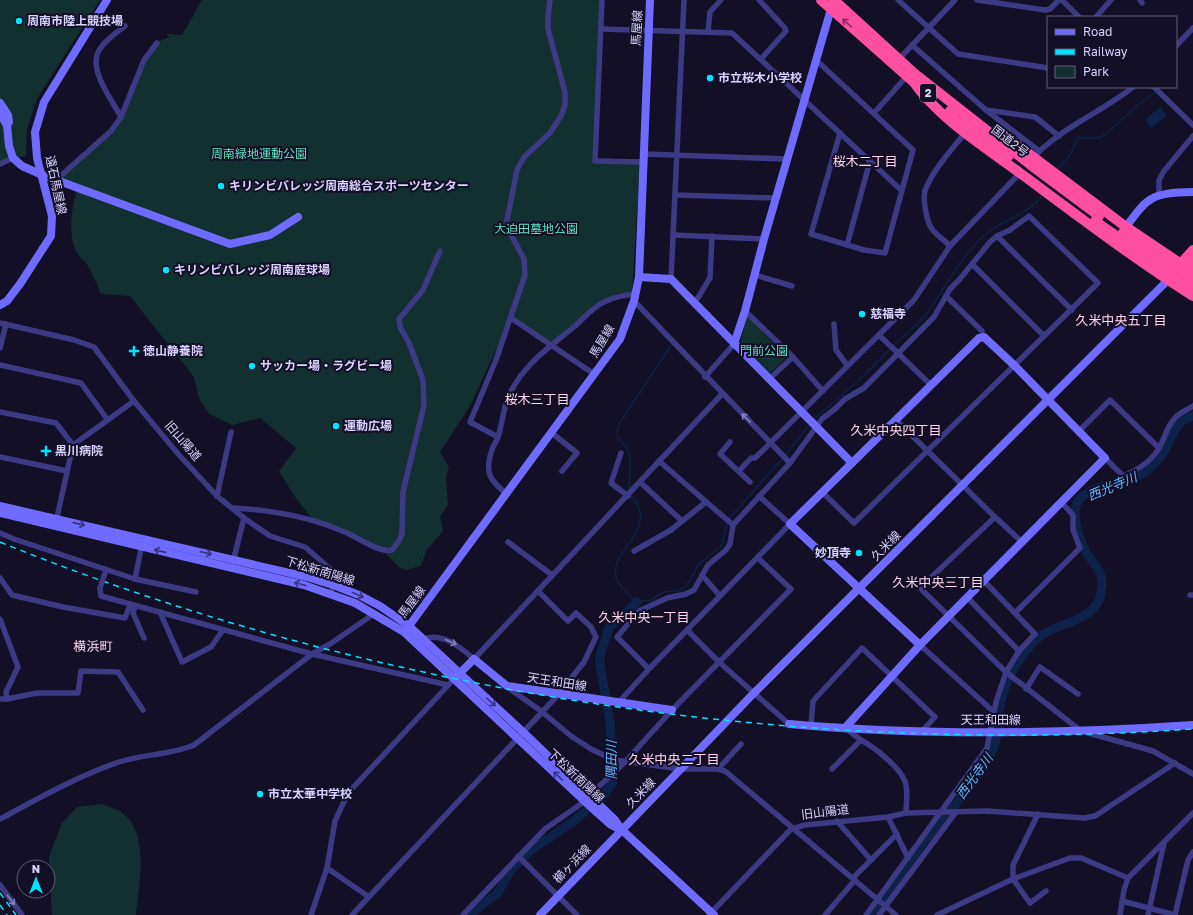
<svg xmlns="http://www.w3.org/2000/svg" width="1193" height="915" viewBox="0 0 1193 915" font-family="'Golos Text','Noto Sans JP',sans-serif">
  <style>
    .green { fill: #12302f }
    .water { fill: #0c2248 }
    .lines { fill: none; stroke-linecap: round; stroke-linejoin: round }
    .stream { stroke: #0c2248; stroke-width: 1.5 }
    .river { stroke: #0c2248; stroke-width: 9 }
    .street { stroke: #3d3a85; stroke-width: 5.5 }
    .secondary { stroke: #6f6bff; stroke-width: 8 }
    .highway { stroke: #ff4fa3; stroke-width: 10 }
    .rail { stroke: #00e5ff; stroke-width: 1.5; stroke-dasharray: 6 5; stroke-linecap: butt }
    .street-bridge { stroke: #3d3a85; stroke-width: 5.5 }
    .highway-bridge { stroke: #ff4fa3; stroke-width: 10 }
    .oneway { stroke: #7d2c5e }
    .oneway2 { stroke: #837fbc }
    .oneway3 { stroke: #38347d }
    .poi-dot { fill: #00e5ff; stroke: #130f26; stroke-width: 1.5 }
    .labels { text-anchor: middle; stroke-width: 4; stroke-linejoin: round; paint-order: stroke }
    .shield { fill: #130f26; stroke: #9e99be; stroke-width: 1 }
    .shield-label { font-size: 11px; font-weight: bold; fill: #d9d4ff }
    .poi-label { font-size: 12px; font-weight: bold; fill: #d9d4ff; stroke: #130f26; text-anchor: start }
    .street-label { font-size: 12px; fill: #d9d4ff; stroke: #130f26 }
    .park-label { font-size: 12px; fill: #5fe0c0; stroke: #130f26 }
    .neighbourhood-label { font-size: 13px; fill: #ffd6f0; stroke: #130f26 }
    .water-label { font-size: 13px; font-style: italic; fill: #62b6ff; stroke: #130f26 }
  </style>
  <rect width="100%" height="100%" fill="#130f26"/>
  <g class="green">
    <path d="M0 0H100L37 99 27 129 26 156 0 163Z"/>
    <path d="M202 0H602L594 161 640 163 632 293H619L601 301 552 345 512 316 470 406 440 452 449 467 446 477 448 505 440 516 443 531 426 551 421 566 406 570 399 567 384 552 313 520 295 497 279 471 296 448 260 418 232 425 209 414 199 398 194 377 130 296 101 294C97 284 92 273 86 263 83 259 78 256 76 251 67 232 72 206 78 187L57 180 120 120 144 59 161 40 170 37 166 34 182 35Z"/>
    <path d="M747 316 787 357 769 374 740 344Z"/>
    <path d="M101 804C107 806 114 808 119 811 151 829 139 885 136 915H52L49 857 62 823 77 807Z"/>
  </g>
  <path class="water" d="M1160 107 1167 116 1151 128 1145 120Z"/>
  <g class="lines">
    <g class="stream">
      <path d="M1057 170 1070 155 1078 138H1098L1106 134 1138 105 1157 91"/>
      <path d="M893 346C905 334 921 323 930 309 946 286 967 246 991 230 1008 219 1032 212 1043 194"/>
      <path d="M814 419 857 382 891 348"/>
      <path d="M786 455 809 425"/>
      <path d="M629 491C629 480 632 465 629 454 626 439 612 442 619 424L670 347"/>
      <path d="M631 496C661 529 610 549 616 576 618 587 630 595 637 602L651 600 664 592 681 590 687 585 699 564 722 545 727 523"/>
      <path d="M729 519 783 458"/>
    </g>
    <g class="river">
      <path d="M469 915 498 893 510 871 531 850 574 821 604 795 613 782 610 721 600 665V655L609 628 637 602"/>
      <path d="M873 915C891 890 907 863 926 839 947 813 975 785 990 756 1000 738 996 729 999 711 1002 693 1009 674 1020 659 1026 651 1033 641 1042 635 1059 623 1087 622 1098 602 1101 597 1103 582 1101 576 1099 568 1091 561 1087 554 1080 541 1069 513 1079 500 1093 482 1130 484 1148 470 1154 465 1161 458 1165 450 1172 437 1176 420 1193 416"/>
    </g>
    <g class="street">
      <path d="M602 0 595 161 644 162"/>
      <path d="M759 0 785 28 786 31 761 59"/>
      <path d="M898 0 958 54 1048 68"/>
      <path d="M977 0 1045 10 1050 9 1059 0"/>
      <path d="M1062 0 1079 17"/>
      <path d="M1140 0 1142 3"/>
      <path d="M1096 17 1111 0"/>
      <path d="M601 29 732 33 901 190"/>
      <path d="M708 32 710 12 721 0"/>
      <path d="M912 45 986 110 1035 117 1059 136"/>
      <path d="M1176 46 1193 28"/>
      <path d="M898 60 955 0"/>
      <path d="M817 61 913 150 885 253 864 250 811 234 840 133"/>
      <path d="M1154 87 1193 125"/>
      <path d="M986 110 1039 151"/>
      <path d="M874 113 907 76"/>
      <path d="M121 117C113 102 91 73 97 55 101 43 116 33 125 26"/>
      <path d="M644 154 787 159"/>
      <path d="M1033 158C1060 128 1102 112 1133 87"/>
      <path d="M0 164 13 158"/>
      <path d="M56 180 111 131 121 117 144 60 157 43"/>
      <path d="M1159 194V180L1164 171 1193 136"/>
      <path d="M676 195 776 198"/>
      <path d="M674 235 764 239"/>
      <path d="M847 245 870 161"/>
      <path d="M950 246C944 240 936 235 932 229 926 221 922 196 926 188 933 170 953 148 965 133"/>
      <path d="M972 264 1044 336"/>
      <path d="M755 275 792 286"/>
      <path d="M671 279 684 0"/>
      <path d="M946 296 982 331"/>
      <path d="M634 301 790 463"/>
      <path d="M694 304 710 278 712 236"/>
      <path d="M745 311 793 357 823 391"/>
      <path d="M511 318 594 374"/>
      <path d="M0 323 74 340 94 347 134 401 179 455 217 496 244 518 270 536 305 547 335 573V577L331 593"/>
      <path d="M834 324 836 350 847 365"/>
      <path d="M879 335 931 385"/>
      <path d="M0 348 6 324"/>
      <path d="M0 365 81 383 107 419"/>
      <path d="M705 377 734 344"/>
      <path d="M769 379 793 357"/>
      <path d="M0 412 56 423 73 445"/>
      <path d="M896 420 995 517 1022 542"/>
      <path d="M1079 431 1110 400 1159 448"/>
      <path d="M552 433 577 453 562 471"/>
      <path d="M498 437 470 422 496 360 525 275 524 259 506 225 517 170 524 157 550 133 561 116 565 105V92L548 29V16L550 0"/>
      <path d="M730 442 720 454 750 482"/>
      <path d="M621 453 611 483 628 496"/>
      <path d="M0 457 67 471"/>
      <path d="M1105 458 1123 476C1138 470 1151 462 1159 448 1165 438 1167 426 1175 418 1179 413 1187 410 1193 406"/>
      <path d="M659 461 733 525 790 463 822 419 836 408 845 399 864 388 934 317 950 289 959 280 990 242 997 236 1072 310"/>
      <path d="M739 471 751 458H755L914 300 950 246 1020 173"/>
      <path d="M640 482 682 521"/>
      <path d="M823 493 854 523 1098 283 1029 216 1010 230 997 236"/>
      <path d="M507 494C490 481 484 472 492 450 493 445 497 441 498 437 503 422 503 407 510 393 525 363 551 346 575 326 585 317 594 306 606 301 616 296 625 295 636 294"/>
      <path d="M217 496 231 432"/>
      <path d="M233 508C273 510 311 517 347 533 359 538 379 553 392 550L399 541 402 534 403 492 424 405 423 380 409 343 400 327 399 319 423 290 440 251"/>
      <path d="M995 517 921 587 922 590 1006 672 1081 731 1153 751 1193 774"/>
      <path d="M56 522 73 445 134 401"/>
      <path d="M0 533 14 539 135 579 196 592"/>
      <path d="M508 542 552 575"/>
      <path d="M634 551 671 530 706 502"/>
      <path d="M233 562 244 518"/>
      <path d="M702 575 720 596"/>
      <path d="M0 578 12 595 63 607 125 618 130 605"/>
      <path d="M135 579 142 544"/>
      <path d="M100 588 101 596 312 654 448 685"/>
      <path d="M1190 595H1193"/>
      <path d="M967 597 1019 651"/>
      <path d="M135 606 133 613 144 638"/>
      <path d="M160 612 182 662 211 647 223 630"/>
      <path d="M1015 613 1080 548 1073 530V515L1062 503"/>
      <path d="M0 619 18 667 6 692 7 699H0"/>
      <path d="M687 630 719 662 789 724"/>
      <path d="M423 639C443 632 460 647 474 659L722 394"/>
      <path d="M920 645 994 712"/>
      <path d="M649 669 617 637 639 611 667 598 686 594 694 590 708 565 726 550 730 544 733 525"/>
      <path d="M507 687 541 711 571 736 591 749 614 760 681 769H718L725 771 896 915"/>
      <path d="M1026 689 1040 667 1078 694"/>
      <path d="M7 699 37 693H78L81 671 118 672 143 710"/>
      <path d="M618 703 649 669 790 524 759 496"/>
      <path d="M811 726 813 701 862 648 935 717 922 731"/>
      <path d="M845 728 861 740"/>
      <path d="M718 769 741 744"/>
      <path d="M832 769 861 740C874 747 904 770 906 785 908 794 906 804 906 813"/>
      <path d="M589 796 625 762 672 710 791 589 758 558"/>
      <path d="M1038 814 1013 865V879L1030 903 1046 891"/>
      <path d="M888 817 908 858"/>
      <path d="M0 819C39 798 78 776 119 762 144 754 171 755 194 745L312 654 330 644 375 613"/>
      <path d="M837 821 871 860"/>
      <path d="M518 856 577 915"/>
      <path d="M327 868 369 897"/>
      <path d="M853 878 897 834"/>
      <path d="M0 885 22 915"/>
      <path d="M1122 901 1175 915"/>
      <path d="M311 915 327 868 335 821 348 793 455 678"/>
      <path d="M352 915 558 695 584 662 596 637 591 627 576 613 568 621 538 591"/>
      <path d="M463 915 545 829 585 801"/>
      <path d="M709 915 791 829 805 825 888 817 906 813 987 811 1084 818 1095 816 1175 763"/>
      <path d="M825 915 855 880"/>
      <path d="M866 915 987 748 996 702 1006 672 1019 651 1035 634 984 581"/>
      <path d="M879 915 956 812"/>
      <path d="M937 915 1013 879 1070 858H1081L1128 878"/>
      <path d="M1120 915 1124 890 1128 878 1193 813"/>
      <path d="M1148 915 1164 843"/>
      <path d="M1175 915 1188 860 1193 852"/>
    </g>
    <g class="secondary">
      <path d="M0 103 8 115 9 122 7 125"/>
      <path d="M0 114 7 125 9 146 13 158 22 166 40 174 230 244 270 235 298 217"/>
      <path d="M1123 231C1148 197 1149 193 1193 192"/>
      <path d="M639 277 671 279 852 463"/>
      <path d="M0 305 7 301 20 284 51 236 52 216 37 158 35 132 44 102 107 0"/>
      <path d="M734 344 745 311 764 239 831 9"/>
      <path d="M0 506 307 577 333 585 359 595 380 606 409 626 523 732 615 820 622 830 714 915"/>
      <path d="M0 513 304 585 355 603 404 632 593 809 611 825 621 830"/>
      <path d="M406 630 620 339 634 301 639 277 650 0"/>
      <path d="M456 677 474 659 507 686 672 710"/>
      <path d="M789 724C923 736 1059 734 1193 725"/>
      <path d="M845 728 920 645 1105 458 1015 366 984 337 979 338 790 524 920 645"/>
      <path d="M540 915 754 693 1168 280"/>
    </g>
    <g class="highway">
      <path d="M821 0 917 85"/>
      <path d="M834 0 915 74 1036 169 1099 216"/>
      <path d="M913 81C937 117 985 147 1020 173 1077 215 1133 258 1193 296"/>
      <path d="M950 111 1008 157"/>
      <path d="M1012 141 1126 227 1193 272"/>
      <path d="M1176 269 1193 250"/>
      <path d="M1181 271 1193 260"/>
    </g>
    <g class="rail">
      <path d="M0 542C372 693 793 756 1193 729"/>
      <path d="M0 893 16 915"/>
      <path d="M0 905 7 915"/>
    </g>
    <path class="street-bridge" d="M100 588 105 573"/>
    <g class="highway-bridge">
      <path d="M1095 221 1193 289"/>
      <path d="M1123 233 1193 280"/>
    </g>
  </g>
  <defs><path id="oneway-shaft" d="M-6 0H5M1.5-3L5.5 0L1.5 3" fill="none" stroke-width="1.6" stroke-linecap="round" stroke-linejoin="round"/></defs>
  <use class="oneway" href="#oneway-shaft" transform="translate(847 23) rotate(-138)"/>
  <g class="oneway2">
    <use href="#oneway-shaft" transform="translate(746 418) rotate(-135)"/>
    <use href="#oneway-shaft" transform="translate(451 642) rotate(24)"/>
    <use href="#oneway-shaft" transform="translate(11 900) rotate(53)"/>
  </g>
  <g class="oneway3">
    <use href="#oneway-shaft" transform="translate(79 524) rotate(13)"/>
    <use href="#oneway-shaft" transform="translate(160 551) rotate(-167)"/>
    <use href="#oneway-shaft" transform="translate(206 553) rotate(13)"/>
    <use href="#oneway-shaft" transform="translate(300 584) rotate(-166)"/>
    <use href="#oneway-shaft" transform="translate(358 595) rotate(24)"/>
    <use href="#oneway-shaft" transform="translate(491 702) rotate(42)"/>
    <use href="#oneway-shaft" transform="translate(558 776) rotate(-137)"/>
  </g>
  <g class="poi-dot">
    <circle cx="19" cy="21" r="4"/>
    <circle cx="710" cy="78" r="4"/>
    <circle cx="221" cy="186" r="4"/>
    <circle cx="166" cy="270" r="4"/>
    <circle cx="862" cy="314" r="4"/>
    <path d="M132 345h4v4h4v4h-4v4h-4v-4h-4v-4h4z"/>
    <circle cx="252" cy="366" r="4"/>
    <circle cx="336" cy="426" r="4"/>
    <path d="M44 445h4v4h4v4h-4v4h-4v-4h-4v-4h4z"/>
    <circle cx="859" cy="553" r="4"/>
    <circle cx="260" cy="794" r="4"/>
  </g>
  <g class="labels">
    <rect class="shield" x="920" y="84" width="16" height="18" rx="3"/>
    <g class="shield-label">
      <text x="928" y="97">2</text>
    </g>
    <g class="poi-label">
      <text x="27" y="25">周南市陸上競技場</text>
      <text x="718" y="82">市立桜木小学校</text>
      <text x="229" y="190">キリンビバレッジ周南総合スポーツセンター</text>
      <text x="174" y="274">キリンビバレッジ周南庭球場</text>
      <text x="870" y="318">慈福寺</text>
      <text x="143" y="355">徳山静養院</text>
      <text x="260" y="370">サッカー場・ラグビー場</text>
      <text x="344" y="430">運動広場</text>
      <text x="55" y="455">黒川病院</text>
      <text x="851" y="557" text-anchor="end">妙頂寺</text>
      <text x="268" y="798">市立太華中学校</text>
    </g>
    <g class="street-label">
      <text transform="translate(637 28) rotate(-87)" y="4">馬屋線</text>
      <text transform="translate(1010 141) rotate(37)" y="4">国道2号</text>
      <text transform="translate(56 185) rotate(78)" y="4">遠石馬屋線</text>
      <text transform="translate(602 341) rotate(-59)" y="4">馬屋線</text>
      <text transform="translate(183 441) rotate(49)" y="4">旧山陽道</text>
      <text transform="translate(886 546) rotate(-45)" y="4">久米線</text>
      <text transform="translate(320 571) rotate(17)" y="4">下松新南陽線</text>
      <text transform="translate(412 602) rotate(-53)" y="4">馬屋線</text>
      <text transform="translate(557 682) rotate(9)" y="4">天王和田線</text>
      <text x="991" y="724">天王和田線</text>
      <text transform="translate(576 776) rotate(43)" y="4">下松新南陽線</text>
      <text transform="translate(641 793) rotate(-46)" y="4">久米線</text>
      <text transform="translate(825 812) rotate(-7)" y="4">旧山陽道</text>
      <text transform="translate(572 864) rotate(-46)" y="4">櫛ヶ浜線</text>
    </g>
    <g class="park-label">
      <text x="259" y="158">周南緑地運動公園</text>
      <text x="536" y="233">大迫田墓地公園</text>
      <text x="764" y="355">門前公園</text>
    </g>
    <g class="neighbourhood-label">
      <text x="865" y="166">桜木二丁目</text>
      <text x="1121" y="325">久米中央五丁目</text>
      <text x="537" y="404">桜木三丁目</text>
      <text x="896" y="435">久米中央四丁目</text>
      <text x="938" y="587">久米中央三丁目</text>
      <text x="644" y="622">久米中央一丁目</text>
      <text x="93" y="651">横浜町</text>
      <text x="674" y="764">久米中央二丁目</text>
    </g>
    <g class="water-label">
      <text transform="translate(1112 486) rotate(-23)" y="5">西光寺川</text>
      <text transform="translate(611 760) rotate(-90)" y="5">隅田川</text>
      <text transform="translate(974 776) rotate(-54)" y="5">西光寺川</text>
    </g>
  </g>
  <rect x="1047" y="16" width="130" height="72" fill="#130f26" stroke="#625e7d"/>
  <rect x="1055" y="29" width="20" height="6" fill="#6f6bff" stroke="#625e7d"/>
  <text x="1083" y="36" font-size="12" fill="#d9d4ff">Road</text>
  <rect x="1055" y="49" width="20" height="6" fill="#00e5ff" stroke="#625e7d"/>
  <text x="1083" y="56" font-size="12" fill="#d9d4ff">Railway</text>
  <rect x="1055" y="66" width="20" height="12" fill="#12302f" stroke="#625e7d"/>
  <text x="1083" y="76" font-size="12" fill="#d9d4ff">Park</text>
  <g transform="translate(36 879)"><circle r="19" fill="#130f26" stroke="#625e7d"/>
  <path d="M0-3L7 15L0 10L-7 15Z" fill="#00e5ff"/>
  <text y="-6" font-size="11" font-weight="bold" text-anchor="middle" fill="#d9d4ff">N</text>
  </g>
</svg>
